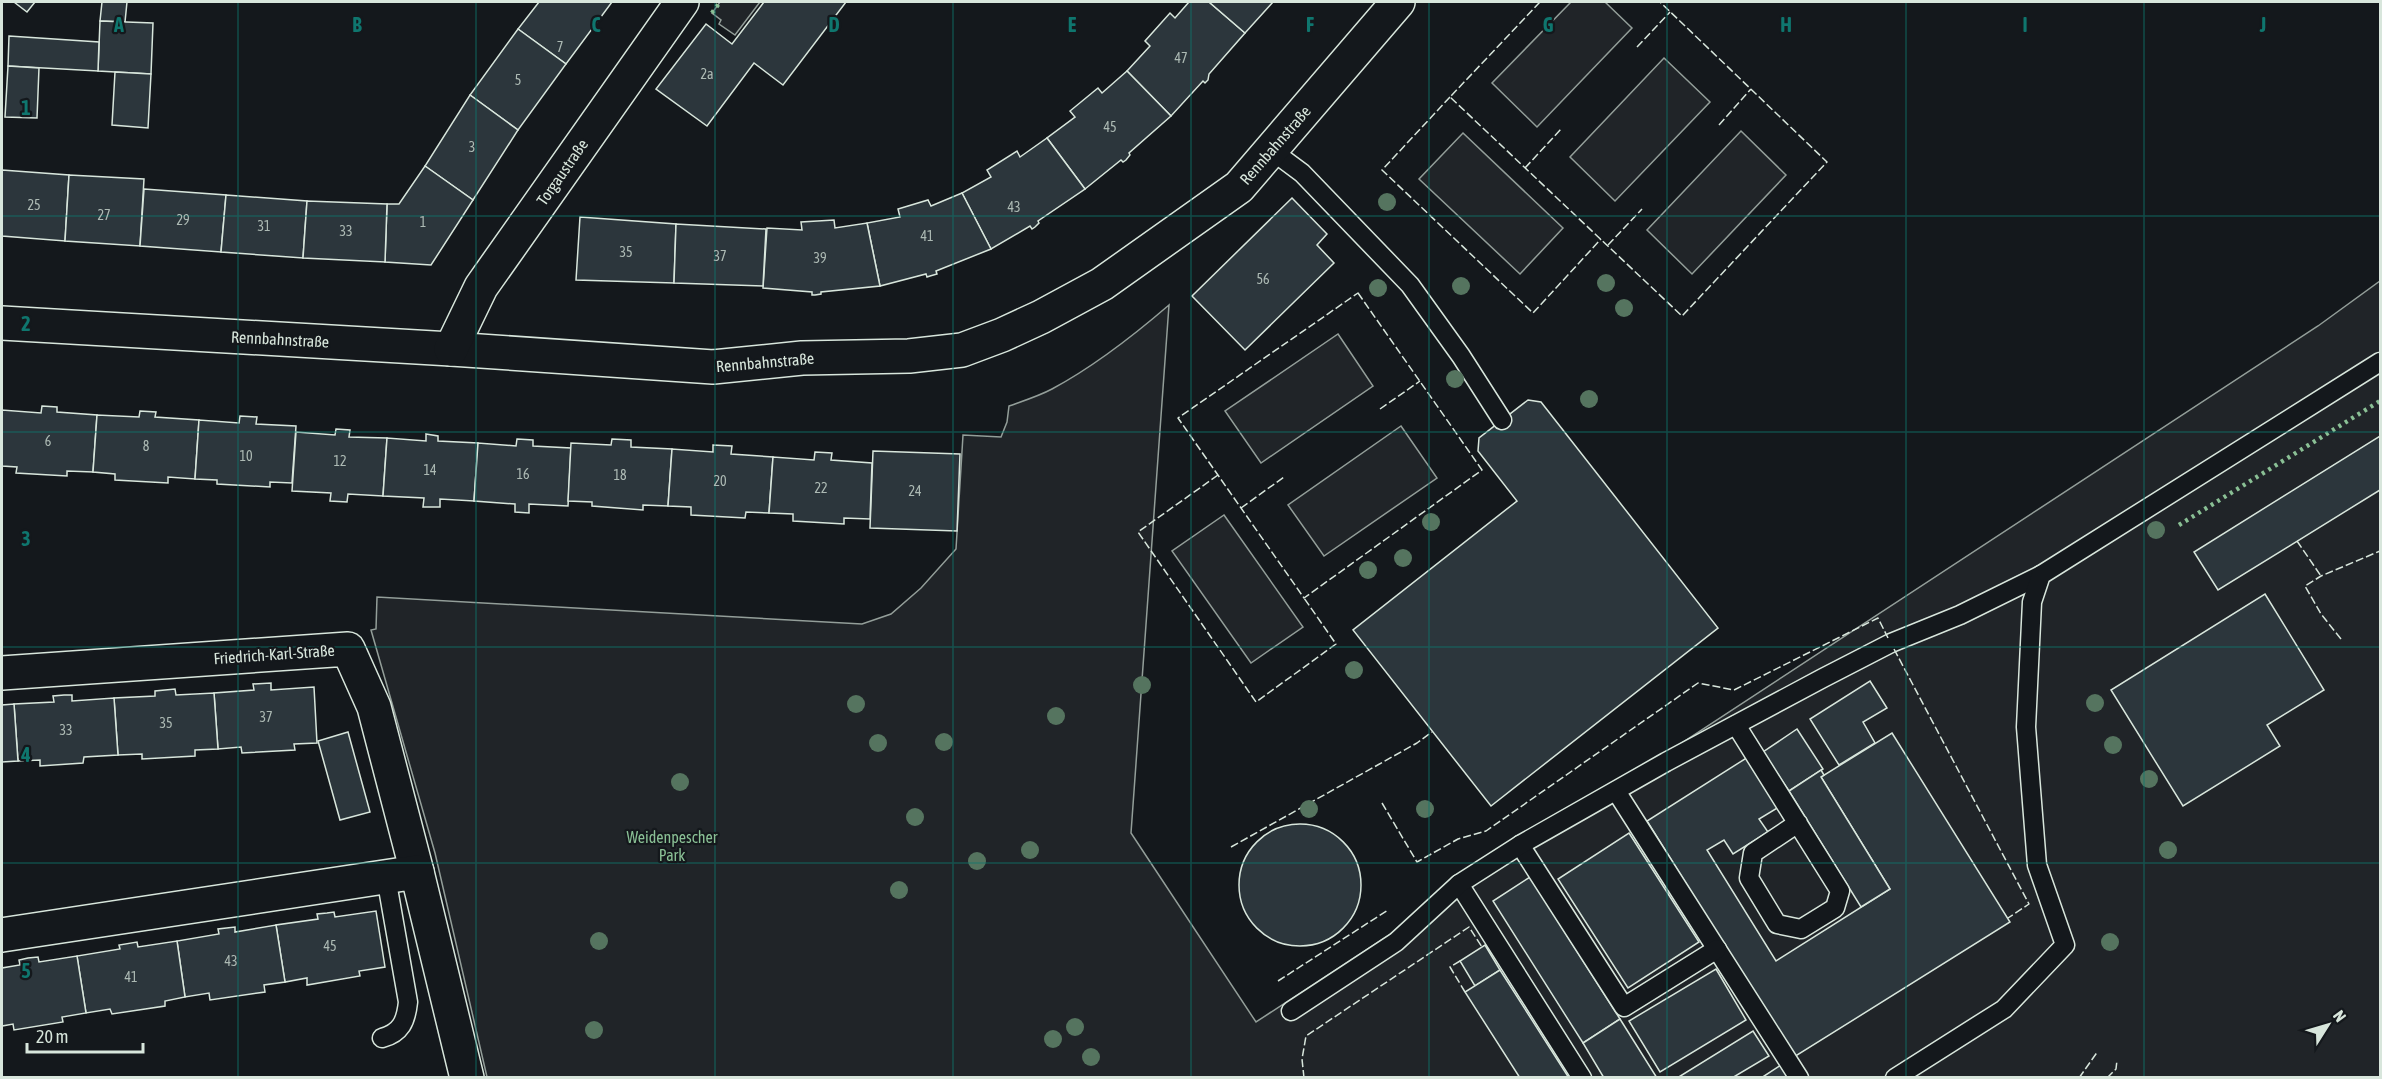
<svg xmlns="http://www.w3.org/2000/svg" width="2382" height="1079" viewBox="0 0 2382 1079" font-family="'Asap Condensed',sans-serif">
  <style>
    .green { fill: #202428; stroke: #939e99; stroke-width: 1.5 }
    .building { fill: #2c363c; stroke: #d8e6dc; stroke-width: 1.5 }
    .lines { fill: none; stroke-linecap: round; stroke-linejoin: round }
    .service-casing { stroke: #d8e6dc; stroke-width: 21 }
    .minor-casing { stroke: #d8e6dc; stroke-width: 36 }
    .service { stroke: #14181c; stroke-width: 18 }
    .minor { stroke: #14181c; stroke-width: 33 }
    .hedge { stroke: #8ac095; stroke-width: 4.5; stroke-dasharray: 3 4.5; stroke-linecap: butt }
    .fence { stroke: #d8e6dc; stroke-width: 1.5; stroke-dasharray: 8 3; stroke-linecap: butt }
    .tree { fill: #55745f }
    .grid { fill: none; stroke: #0f766e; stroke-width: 1.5; stroke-opacity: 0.55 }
    .labels { text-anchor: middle; stroke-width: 4.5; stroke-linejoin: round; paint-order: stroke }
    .number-label { font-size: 14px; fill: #adbab4 }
    .street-label { font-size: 16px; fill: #d8e6dc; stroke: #14181c }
    .park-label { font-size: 16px; fill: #8ac095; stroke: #14181c }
    .grid-label { font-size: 20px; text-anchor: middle; font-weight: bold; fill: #0f766e; stroke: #14181c; stroke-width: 4.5; stroke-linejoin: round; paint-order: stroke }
  </style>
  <rect width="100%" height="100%" fill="#14181c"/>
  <g class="green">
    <path d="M720 2H760L735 35 719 24 721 20 712 13Z"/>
    <path d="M1571 2H1605L1632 28 1537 127 1492 83Z"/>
    <path d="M1664 58 1710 102 1615 201 1570 157Z"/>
    <path d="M1741 131 1786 175 1692 274 1647 230Z"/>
    <path d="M1463 133 1563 228 1520 274 1419 179Z"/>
    <path d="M2380 281V1077H487L435 853 371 630 376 629 377 597 862 624 891 614 921 588 956 549 963 435 1001 437 1007 422 1009 406C1023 401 1039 396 1052 389 1095 366 1133 336 1169 305L1131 833 1256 1022 2318 326Z"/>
    <path d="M1338 334 1373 386 1261 463 1225 411Z"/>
    <path d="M1401 426 1437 478 1324 556 1288 505Z"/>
    <path d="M1224 515 1303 627 1251 663 1172 551Z"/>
  </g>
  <g class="building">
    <path d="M14 2H35L27 12Z"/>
    <path d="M102 2H127L125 22 100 21Z"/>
    <path d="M539 2H612L566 64 518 29Z"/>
    <path d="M764 2H846L783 85 754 63 707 126 656 89 706 24 732 44Z"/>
    <path d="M1189 2H1209L1245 33 1209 74 1208 80 1205 83 1203 81 1171 116 1127 71 1150 46 1145 41 1170 13 1175 18Z"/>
    <path d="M1209 2H1273L1245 33Z"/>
    <path d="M100 21 153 23 151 74 98 71Z"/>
    <path d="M518 29 566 64 518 130 470 95Z"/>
    <path d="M9 36 99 42 98 71 8 66Z"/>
    <path d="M8 66 39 68 37 118 5 117Z"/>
    <path d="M1127 71 1171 116 1129 153 1130 155 1126 160 1123 162 1121 160 1085 189 1047 138 1075 117 1070 111 1098 88 1102 93Z"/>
    <path d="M115 72 151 74 148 128 112 125Z"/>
    <path d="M470 95 518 130 473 200 425 166Z"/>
    <path d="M1047 138 1085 189 1038 221 1039 223 1035 227 1032 229 1030 226 991 249 962 193 991 177 987 170 1017 151 1020 157Z"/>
    <path d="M425 166 473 200 431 265 385 262 387 204H399Z"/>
    <path d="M2 170 69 175 65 241 2 236Z"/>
    <path d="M69 175 144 179 140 246 65 241Z"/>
    <path d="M144 189 226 195 221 252 140 246Z"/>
    <path d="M962 193 991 249 936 271 937 274 930 276 927 277 926 274 880 286 867 223 900 217 898 209 928 200 931 206Z"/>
    <path d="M226 195 307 201 303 258 221 252Z"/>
    <path d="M1292 198 1327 234 1317 245 1334 263 1245 350 1192 296Z"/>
    <path d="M307 201 387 204 385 262 303 258Z"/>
    <path d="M580 217 676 224 674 283 576 280Z"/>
    <path d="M834 220 835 228 867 223 880 286 821 292V294L815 295H812V292L763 288 767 228 802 230 801 222Z"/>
    <path d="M676 224 766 229 763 286 674 283Z"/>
    <path d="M1528 400 1541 402 1718 628 1491 806 1353 630 1517 501 1478 451 1479 438Z"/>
    <path d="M42 406 57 407V412L97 415 93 472 67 471V476L16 473 17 467 2 466V410L41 413Z"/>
    <path d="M140 411 156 412 155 417 199 420 195 479 168 477V483L115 480V474L93 472 97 415 139 417Z"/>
    <path d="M240 416 257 417 256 424 296 426 292 483 270 482V487L217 484V480L195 479 199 420 239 423Z"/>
    <path d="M336 429 350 430 349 437 387 438 383 496 348 494 347 502 330 501 331 493 292 491 296 432 335 435Z"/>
    <path d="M426 434 438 436V441L478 443 474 501 440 499V507H423L424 498 383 496 387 438 426 441Z"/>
    <path d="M2380 436V490L2218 590 2194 552Z"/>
    <path d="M517 439 533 440V446L571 448 568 506 529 504V513L515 512V504L474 501 478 443 516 446Z"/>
    <path d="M612 439 631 440V447L672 449 668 506 643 505V510L592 506V502L568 501 571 443 611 445Z"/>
    <path d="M713 445 732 446 731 454 773 457 769 513 746 512 745 518 691 515V507L668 506 672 449 713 452Z"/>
    <path d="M873 451 960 454 957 531 870 528Z"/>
    <path d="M815 452 832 453 831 460 872 463 870 519 844 518V524L793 521V514L769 513 773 457 814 460Z"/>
    <path d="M2265 594 2324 690 2267 725 2280 746 2183 806 2111 690Z"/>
    <path d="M1870 681 1887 708 1863 722 1875 743 1839 765 1810 719Z"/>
    <path d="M271 683V690L314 687 317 743 294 744 295 750 242 753 241 747 218 749 214 693 254 690 253 684Z"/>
    <path d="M175 689 176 695 214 693 218 749 195 750V756L142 759V754L118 755 114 698 155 696V691Z"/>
    <path d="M64 695H72V701L114 698 118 755 84 757 83 763 40 766V760L18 761 14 704 54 702 53 696Z"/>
    <path d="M14 704 18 761 2 762V705Z"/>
    <path d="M1797 729 1823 769 1789 791 1763 752Z"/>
    <path d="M348 732 370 812 340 820 318 741Z"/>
    <path d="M1892 733 2010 922 1794 1057 1647 821 1748 757 1779 807 1759 819 1768 832 1733 854 1724 840 1707 850 1776 961 1890 889 1821 777Z"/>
    <path d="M1821 770 1824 775 1821 777 1890 889 1861 907 1789 791Z"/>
    <circle cx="1300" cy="885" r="61"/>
    <path d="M1629 833 1699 942 1628 988 1558 879Z"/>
    <path d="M1530 877 1620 1019 1583 1043 1493 901Z"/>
    <path d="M376 911 385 967 359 971 360 976 307 985V978L285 982 276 925 318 919 317 914 327 913 334 912 335 917Z"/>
    <path d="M276 925 285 982 264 985 265 992 210 1000 209 993 185 997 177 941 219 934 218 929 235 927V932Z"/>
    <path d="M177 941 185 997 165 1001V1006L112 1014 110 1009 86 1013 77 956 120 949 119 945 137 942 138 947Z"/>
    <path d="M1485 945 1500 970 1475 986 1460 961Z"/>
    <path d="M77 956 86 1013 62 1017 63 1022 14 1030 13 1024 2 1026V968L20 965 19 960 28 958 38 957 39 962Z"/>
    <path d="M1716 969 1746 1020 1660 1072 1629 1021Z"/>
    <path d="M1500 970 1569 1078H1520L1465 992Z"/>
    <path d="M1620 1019 1657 1078H1604L1583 1043Z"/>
    <path d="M1753 1031 1769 1056 1732 1078H1677Z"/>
    <path d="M1781 1065 1788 1078H1761Z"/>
  </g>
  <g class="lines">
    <g class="service-casing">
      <g id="service">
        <path d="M1271 150 1302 173 1410 285 1461 356 1502 420"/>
        <path d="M1736 725 1840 891 1835 908 1801 929 1777 924 1749 878 1753 853 1798 823"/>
        <path d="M1616 791 1799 1078"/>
        <path d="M1520 845 1624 1007 1717 949"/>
        <path d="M1459 884 1582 1078"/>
        <path d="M1291 1011 1396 942 1459 884 1520 845 1666 762 1823 678 1891 643 1960 615 2041 575"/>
        <path d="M382 1038C401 1033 406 1021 408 1002L386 877"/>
        <path d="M1895 1078 2004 1009 2065 945 2037 865 2026 727 2032 602 2041 575 2380 362"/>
      </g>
    </g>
    <g class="minor-casing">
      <g id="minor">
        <path d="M2 323 451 349 713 367 802 358 909 356 962 350 1002 335 1041 317 1102 284 1239 187 1398 2"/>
        <path d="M451 349 481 287 682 2"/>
        <path d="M2 673 348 649 374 707 417 872"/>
        <path d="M2 935 417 872 467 1078"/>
      </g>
    </g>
    <use href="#service" class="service"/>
    <use href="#minor" class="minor"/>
    <g class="hedge">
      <path d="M712 13 720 2"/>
      <path d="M2179 525 2380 401"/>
    </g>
    <g class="fence">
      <path d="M1540 2 1450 97 1682 316 1827 162 1660 2"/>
      <path d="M1637 47 1670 12"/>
      <path d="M1450 97 1382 170 1533 313 1601 239"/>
      <path d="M1719 125 1751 89"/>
      <path d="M1525 168 1562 128"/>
      <path d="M1608 245 1642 209"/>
      <path d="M1358 293 1482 470 1304 598 1178 418Z"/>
      <path d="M1380 409 1420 381"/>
      <path d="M1218 475 1138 532 1256 702 1336 644 1304 598"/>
      <path d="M1241 508 1284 477"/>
      <path d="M2297 541 2321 576"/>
      <path d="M2341 639 2321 614 2305 586 2321 576 2380 551"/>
      <path d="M1894 649 2029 904 2008 918"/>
      <path d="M1382 803 1417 862 1458 839 1486 831 1698 683 1734 690 1878 618 1888 638"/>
      <path d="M1231 847 1417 743 1432 732"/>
      <path d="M1460 961 1450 967 1465 992"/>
      <path d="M1278 981 1388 910"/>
      <path d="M1304 1078 1302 1059 1306 1036 1469 927 1482 947"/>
      <path d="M2079 1078 2098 1051"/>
      <path d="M2107 1078 2116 1069 2117 1060"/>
    </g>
  </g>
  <g class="tree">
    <circle cx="1387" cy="202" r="9"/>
    <circle cx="1606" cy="283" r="9"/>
    <circle cx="1461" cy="286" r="9"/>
    <circle cx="1378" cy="288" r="9"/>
    <circle cx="1624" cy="308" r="9"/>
    <circle cx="1455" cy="379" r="9"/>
    <circle cx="1589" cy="399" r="9"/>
    <circle cx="1431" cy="522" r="9"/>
    <circle cx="2156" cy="530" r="9"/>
    <circle cx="1403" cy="558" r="9"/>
    <circle cx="1368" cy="570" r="9"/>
    <circle cx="1354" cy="670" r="9"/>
    <circle cx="1142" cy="685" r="9"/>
    <circle cx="2095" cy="703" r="9"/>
    <circle cx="856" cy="704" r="9"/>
    <circle cx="1056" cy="716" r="9"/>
    <circle cx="944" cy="742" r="9"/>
    <circle cx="878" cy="743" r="9"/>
    <circle cx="2113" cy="745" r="9"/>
    <circle cx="2149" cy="779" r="9"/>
    <circle cx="680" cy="782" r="9"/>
    <circle cx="1309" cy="809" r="9"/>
    <circle cx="1425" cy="809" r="9"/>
    <circle cx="915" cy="817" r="9"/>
    <circle cx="1030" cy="850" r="9"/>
    <circle cx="2168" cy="850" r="9"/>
    <circle cx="977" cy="861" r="9"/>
    <circle cx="899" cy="890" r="9"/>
    <circle cx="599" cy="941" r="9"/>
    <circle cx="2110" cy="942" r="9"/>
    <circle cx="1075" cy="1027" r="9"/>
    <circle cx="594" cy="1030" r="9"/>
    <circle cx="1053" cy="1039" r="9"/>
    <circle cx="1091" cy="1057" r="9"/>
  </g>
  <path class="grid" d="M238 2V1078M476 2V1078M715 2V1078M953 2V1078M1191 2V1078M1429 2V1078M1667 2V1078M1906 2V1078M2144 2V1078M2 216H2380M2 432H2380M2 647H2380M2 863H2380"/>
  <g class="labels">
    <g class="number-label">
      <text x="560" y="52">7</text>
      <text x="1181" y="63">47</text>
      <text x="707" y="79">2a</text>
      <text x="518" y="85">5</text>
      <text x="1110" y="132">45</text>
      <text x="472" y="152">3</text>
      <text x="34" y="210">25</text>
      <text x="1014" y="212">43</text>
      <text x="104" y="220">27</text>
      <text x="183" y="225">29</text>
      <text x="423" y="227">1</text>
      <text x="264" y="231">31</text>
      <text x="346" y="236">33</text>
      <text x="927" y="241">41</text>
      <text x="626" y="257">35</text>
      <text x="720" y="261">37</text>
      <text x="820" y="263">39</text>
      <text x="1263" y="284">56</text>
      <text x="48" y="446">6</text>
      <text x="146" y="451">8</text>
      <text x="246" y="461">10</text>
      <text x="340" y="466">12</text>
      <text x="430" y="475">14</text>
      <text x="523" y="479">16</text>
      <text x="620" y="480">18</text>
      <text x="720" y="486">20</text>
      <text x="821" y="493">22</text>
      <text x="915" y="496">24</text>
      <text x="266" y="722">37</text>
      <text x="166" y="728">35</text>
      <text x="66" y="735">33</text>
      <text x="330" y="951">45</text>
      <text x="231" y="966">43</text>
      <text x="131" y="982">41</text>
    </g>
    <g class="street-label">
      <text transform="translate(1275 145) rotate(-49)" y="6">Rennbahnstraße</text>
      <text transform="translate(562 172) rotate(-55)" y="6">Torgaustraße</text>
      <text transform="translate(280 339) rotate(3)" y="6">Rennbahnstraße</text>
      <text transform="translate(765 362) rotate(-5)" y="6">Rennbahnstraße</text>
      <text transform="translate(274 654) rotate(-4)" y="6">Friedrich-Karl-Straße</text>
    </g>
    <g class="park-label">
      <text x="672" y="843">Weidenpescher<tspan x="672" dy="18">Park</tspan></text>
    </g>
  </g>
  <g class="grid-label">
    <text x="119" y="32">A</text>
    <text x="357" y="32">B</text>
    <text x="596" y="32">C</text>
    <text x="834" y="32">D</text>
    <text x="1072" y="32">E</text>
    <text x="1310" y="32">F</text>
    <text x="1548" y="32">G</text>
    <text x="1786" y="32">H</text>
    <text x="2025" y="32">I</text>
    <text x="2263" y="32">J</text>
    <text x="26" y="115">1</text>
    <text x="26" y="331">2</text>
    <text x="26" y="546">3</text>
    <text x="26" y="762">4</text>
    <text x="26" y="978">5</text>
  </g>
  <rect width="2382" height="1079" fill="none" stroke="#d8e6dc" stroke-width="6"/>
  <g transform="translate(2328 1025) rotate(53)" stroke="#14181c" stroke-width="4.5" paint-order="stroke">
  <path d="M0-4.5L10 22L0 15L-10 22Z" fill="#d8e6dc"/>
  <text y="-9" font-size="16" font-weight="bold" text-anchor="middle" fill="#d8e6dc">N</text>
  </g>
  <path d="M27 1043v9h116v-9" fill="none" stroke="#d8e6dc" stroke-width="3"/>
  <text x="36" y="1043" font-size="18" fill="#d8e6dc" stroke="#14181c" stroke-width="4.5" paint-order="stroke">20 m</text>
</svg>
